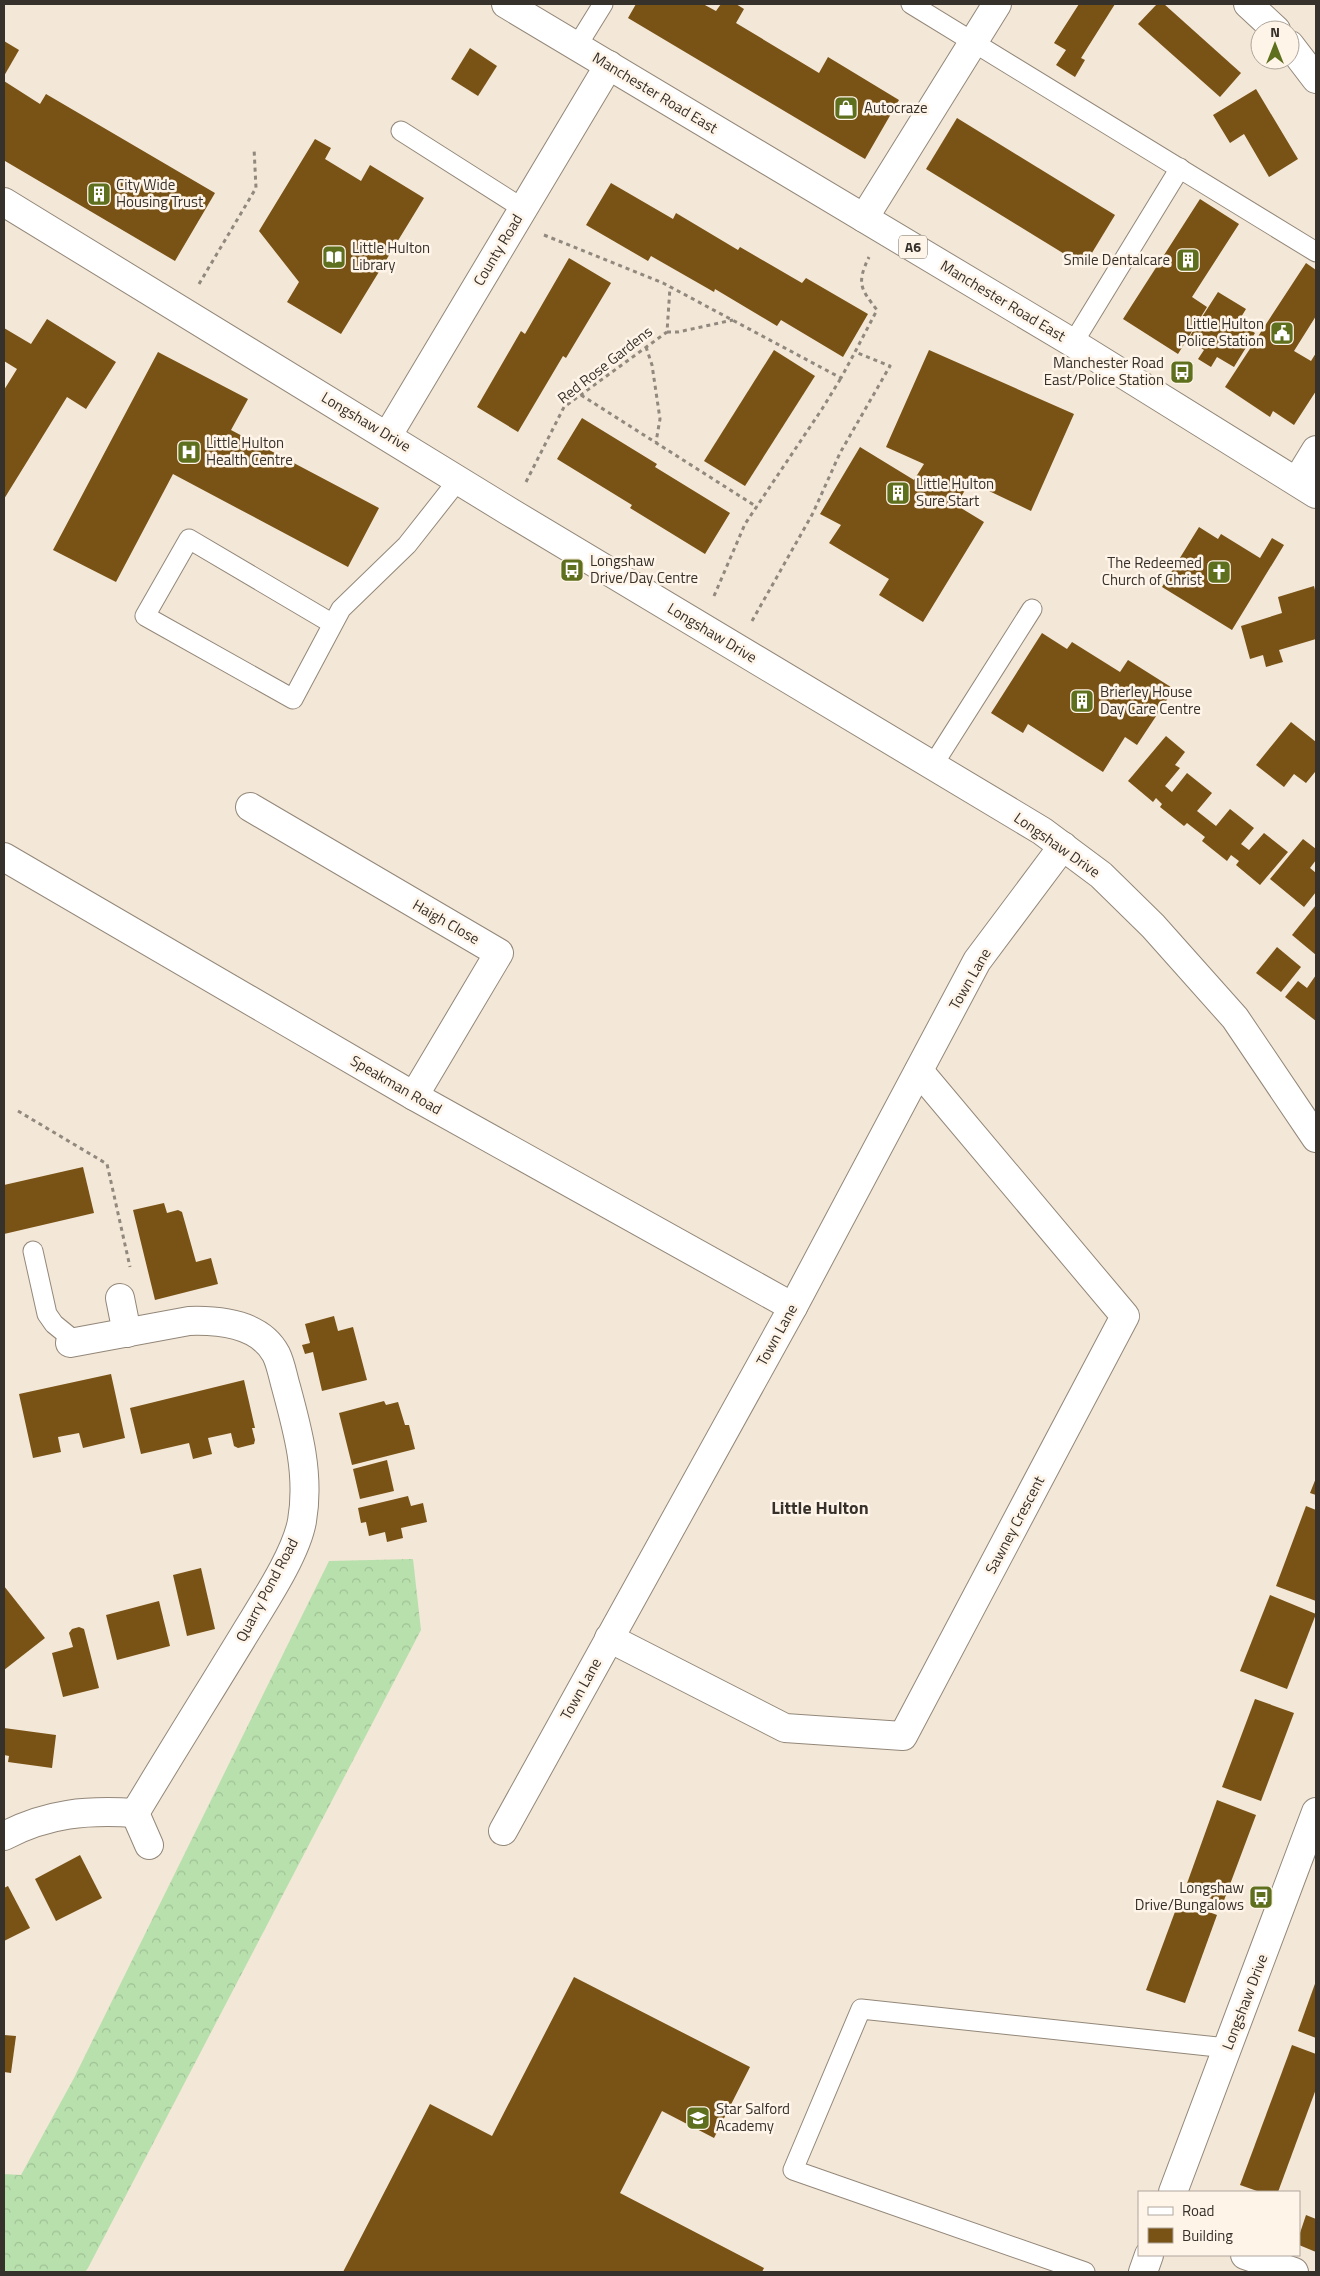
<svg xmlns="http://www.w3.org/2000/svg" width="1320" height="2276" viewBox="0 0 1320 2276" font-family="'Titillium Web',sans-serif">
  <style>
    .forest { fill: url(#forest-crowns) }
    .building { fill: #795215 }
    .lines { fill: none; stroke-linecap: round; stroke-linejoin: round }
    .service-casing { stroke: #938779; stroke-width: 21 }
    .minor-casing { stroke: #938779; stroke-width: 30 }
    .primary-casing { stroke: #938779; stroke-width: 30 }
    .path { stroke: #91887e; stroke-width: 3; stroke-dasharray: 4 4; stroke-linecap: butt }
    .service { stroke: #fff; stroke-width: 19 }
    .minor { stroke: #fff; stroke-width: 28 }
    .primary { stroke: #fff; stroke-width: 28 }
    .labels { text-anchor: middle; stroke-width: 5; stroke-linejoin: round; paint-order: stroke }
    .shield { fill: #fff4e8; stroke: #726c64; stroke-width: 1 }
    .shield-label { font-size: 14px; font-weight: bold; fill: #36312b }
    .street-label { font-size: 15px; fill: #36312b; stroke: #fff4e8 }
    .poi-label { font-size: 15px; fill: #36312b; stroke: #fff4e8; text-anchor: start }
    .quarter-label { font-size: 18px; font-weight: bold; fill: #36312b; stroke: #fff4e8 }
  </style>
  <defs>
    <pattern id="forest-crowns" width="20" height="18" patternUnits="userSpaceOnUse" patternTransform="scale(1.25)"><rect width="20" height="18" fill="#b8e0ad"/><path d="M2 6a3 3 0 1 1 6 0M12 15a3 3 0 1 1 6 0" fill="none" stroke="#9fc195"/></pattern>
  </defs>
  <rect width="100%" height="100%" fill="#f3e7d7"/>
  <path class="forest" d="M413 1559 421 1630 88 2268 85 2272H4V2174L21 2175 74 2078 329 1561Z"/>
  <g class="building">
    <path d="M636 4H703L716 11 721 4H736L744 9 736 23 819 73 828 57 899 100 865 159 628 18Z"/>
    <path d="M1079 4H1115L1081 58 1085 60 1075 77 1056 65 1066 50 1054 43Z"/>
    <path d="M1157 4H1164L1241 73 1220 97 1138 24Z"/>
    <path d="M4 41 19 50 4 76Z"/>
    <path d="M470 48 497 66 478 96 451 79Z"/>
    <path d="M4 81 40 104 46 94 215 193 175 261 5 161Z"/>
    <path d="M1256 89 1298 159 1269 177 1244 134 1230 143 1213 115Z"/>
    <path d="M957 118 1115 215 1084 266 926 169Z"/>
    <path d="M315 139 331 148 325 159 361 181 370 165 424 198 341 334 287 302 299 282 259 231Z"/>
    <path d="M611 183 673 219 676 213 738 250 740 247 802 283 806 278 868 314 843 357 781 320 777 326 715 289 714 292 651 256 648 261 586 225Z"/>
    <path d="M1200 199 1239 224 1192 297 1207 307 1178 354 1123 319Z"/>
    <path d="M569 258 611 283 566 358 563 356 518 432 477 407 521 331 525 334Z"/>
    <path d="M1306 263 1316 270V316L1294 351 1311 361 1316 353V391L1294 425 1273 411 1270 417 1225 387Z"/>
    <path d="M1218 292 1246 309 1238 322 1255 333 1234 367 1217 357 1211 367 1198 359 1204 350 1188 339Z"/>
    <path d="M47 319 116 362 86 409 67 397 4 499V390L17 369 4 361V328L31 344Z"/>
    <path d="M774 350 815 376 745 486 704 461Z"/>
    <path d="M929 350 1074 414 1031 511 970 482 956 505 984 522 923 622 879 595 889 579 829 543 841 525 820 514 860 447 914 480 924 464 886 447Z"/>
    <path d="M158 352 248 399 231 430 379 508 348 567 173 474 116 582 53 550Z"/>
    <path d="M582 418 657 464 655 467 730 513 705 554 630 508 632 505 557 459Z"/>
    <path d="M1199 527 1218 539 1221 534 1260 558 1272 538 1284 545 1232 630 1162 587Z"/>
    <path d="M1314 586 1316 594V639L1279 650 1283 662 1266 667 1263 655 1250 659 1241 626 1282 613 1278 597Z"/>
    <path d="M1042 633 1067 649 1072 642 1120 672 1128 660 1174 689 1137 745 1125 737 1103 772 1028 724 1023 733 991 713Z"/>
    <path d="M1291 722 1316 742V774L1315 772 1306 783 1294 774 1284 787 1256 765Z"/>
    <path d="M1166 736 1185 752 1175 765 1180 768 1165 786 1172 792 1187 773 1212 793 1197 811 1216 826 1230 809 1254 828 1241 844 1249 850 1264 833 1288 852 1260 885 1236 865 1239 861 1231 855 1227 861 1202 841 1205 837 1187 823 1184 826 1160 807 1162 804 1156 798 1153 802 1128 781Z"/>
    <path d="M1303 839 1316 849V860L1310 868 1316 873V892L1304 907 1270 879Z"/>
    <path d="M1316 905V955L1292 935Z"/>
    <path d="M1277 947 1301 967 1281 992 1256 973Z"/>
    <path d="M1316 975V1021L1285 997 1298 981 1307 988Z"/>
    <path d="M83 1167 94 1213 4 1234V1185Z"/>
    <path d="M164 1203 167 1213 178 1210 182 1212 196 1262 211 1258 218 1284 155 1300 133 1210Z"/>
    <path d="M334 1316 338 1331 353 1327 367 1380 322 1391 313 1352 305 1354 302 1345 310 1343 305 1324Z"/>
    <path d="M111 1374 125 1438 83 1448 79 1433 58 1437 61 1452 33 1458 19 1394Z"/>
    <path d="M244 1380 255 1428H252L255 1440 254 1444 238 1448 234 1446 231 1433 208 1438 212 1454 193 1459 189 1443 141 1454 130 1408Z"/>
    <path d="M384 1401 386 1405 398 1402 405 1425H409L415 1449 352 1465 339 1413Z"/>
    <path d="M387 1460 394 1491 360 1499 353 1469Z"/>
    <path d="M1316 1478V1495L1310 1493Z"/>
    <path d="M408 1496 411 1506 423 1503 427 1522 401 1528 403 1538 387 1542 385 1532 369 1536 366 1522 361 1523 358 1508Z"/>
    <path d="M1306 1506 1316 1510V1601L1276 1586Z"/>
    <path d="M201 1568 215 1629 187 1636 173 1575Z"/>
    <path d="M4 1586 45 1638 4 1670Z"/>
    <path d="M1270 1595 1316 1614 1287 1689 1240 1671Z"/>
    <path d="M159 1601 170 1646 117 1660 106 1615Z"/>
    <path d="M79 1627 84 1629 99 1688 63 1697 52 1653 73 1647 69 1633 72 1629Z"/>
    <path d="M1255 1699 1294 1713 1261 1801 1222 1787Z"/>
    <path d="M4 1728 56 1735 52 1768 8 1762 9 1756 4 1755Z"/>
    <path d="M1217 1800 1256 1815 1223 1903 1185 1889Z"/>
    <path d="M80 1855 102 1898 56 1921 35 1879Z"/>
    <path d="M8 1886 30 1928 4 1941V1888Z"/>
    <path d="M1179 1901 1217 1915 1185 2003 1146 1990Z"/>
    <path d="M574 1977 750 2067 714 2138 662 2111 620 2193 764 2268 762 2272H343L430 2104 492 2136Z"/>
    <path d="M1316 1981V2038L1298 2031Z"/>
    <path d="M4 2035 16 2036 11 2073 4 2072Z"/>
    <path d="M1292 2045 1316 2054V2089L1278 2192H1260L1240 2185Z"/>
    <path d="M1306 2215 1316 2219V2252L1299 2245V2236Z"/>
  </g>
  <g class="lines">
    <g class="service-casing">
      <g id="service">
        <path d="M911 4 1316 252"/>
        <path d="M577 46 603 4"/>
        <path d="M401 131 522 208"/>
        <path d="M1073 343 1180 168"/>
        <path d="M333 624 189 539 145 616 293 699 341 609 407 545 459 479"/>
        <path d="M933 765 1032 609"/>
        <path d="M33 1251 47 1314 54 1324 76 1342"/>
        <path d="M1085 2272 793 2170 861 2009 1227 2048"/>
      </g>
    </g>
    <g class="minor-casing">
      <g id="minor">
        <path d="M1248 4 1276 30"/>
        <path d="M1290 45 1316 79"/>
        <path d="M4 202 510 512 1042 831 1101 875 1153 926 1235 1018 1316 1138"/>
        <path d="M864 218 997 4"/>
        <path d="M388 435 609 65"/>
        <path d="M1297 481 1316 450"/>
        <path d="M250 807 499 953 414 1096"/>
        <path d="M4 857 414 1096 793 1307"/>
        <path d="M120 1298 127 1333"/>
        <path d="M609 1638 785 1728 903 1736 1125 1316 919 1071"/>
        <path d="M135 1813 149 1845"/>
        <path d="M503 1831 793 1307 977 961 1063 846"/>
        <path d="M4 1836C48 1813 87 1810 135 1813 171 1753 208 1694 244 1635 262 1605 296 1555 302 1521 310 1475 298 1431 286 1387 283 1377 281 1364 276 1354 260 1324 220 1320 189 1321L70 1343"/>
        <path d="M1173 2192 1316 1812"/>
        <path d="M1245 2255 1294 2272"/>
        <path d="M1143 2272 1149 2255"/>
      </g>
    </g>
    <g class="primary-casing">
      <path id="primary" d="M506 4 1073 343 1316 494"/>
    </g>
    <g class="path">
      <path d="M544 235 663 283 841 378 855 352"/>
      <path d="M199 284 256 188 254 148"/>
      <path d="M667 332H678L733 320"/>
      <path d="M646 347 652 365 660 419 656 442"/>
      <path d="M581 395 757 507"/>
      <path d="M526 482 564 407 667 332 670 287"/>
      <path d="M714 596 745 524 822 409 841 378"/>
      <path d="M752 621 813 513 840 453 890 366 855 352 877 310C861 289 856 284 869 257"/>
      <path d="M18 1111 107 1164 130 1267"/>
    </g>
    <use href="#service" class="service"/>
    <use href="#minor" class="minor"/>
    <use href="#primary" class="primary"/>
  </g>
  <defs>
    <g id="shop-square" transform="scale(1.25)"><rect x="-9" y="-9" width="18" height="18" rx="4" fill="#5e6f1d" stroke="#fff4e8"/><path d="M-5-2.5h2.3a2.7 3.5 0 0 1 5.4 0H5L5.5 6h-11ZM-1.5-2.5h3a1.5 2.3 0 0 0-3 0Z" fill="#fff"/></g>
    <g id="building-square" transform="scale(1.25)"><rect x="-9" y="-9" width="18" height="18" rx="4" fill="#5e6f1d" stroke="#fff4e8"/><path d="M-4-6H4V6H1V3H-1V6H-4ZM-2.5-4.3h1.7v1.8h-1.7ZM.8-4.3h1.7v1.8H.8ZM-2.5-1h1.7V.8h-1.7ZM.8-1h1.7V.8H.8Z" fill="#fff"/></g>
    <g id="library-square" transform="scale(1.25)"><rect x="-9" y="-9" width="18" height="18" rx="4" fill="#5e6f1d" stroke="#fff4e8"/><path d="M-6-4Q-3-5.5-.7-3.5V5Q-3 3-6 4ZM6-4Q3-5.5 .7-3.5V5Q3 3 6 4Z" fill="#fff"/></g>
    <g id="civic-square" transform="scale(1.25)"><rect x="-9" y="-9" width="18" height="18" rx="4" fill="#5e6f1d" stroke="#fff4e8"/><path d="M-.6-6.5H3V-4.5H.6V-3L4-1V1h2V6H-6V1h2V-1L-.6-3ZM-1.2 2.5V6h2.4V2.5Z" fill="#fff"/></g>
    <g id="bus-square" transform="scale(1.25)"><rect x="-9" y="-9" width="18" height="18" rx="4" fill="#5e6f1d" stroke="#fff4e8"/><path d="M-5-6H5V4H4V6H2V4H-2V6H-4V4H-5ZM-3.5-4V0h7V-4ZM-3.5 1.2v1.5H-2V1.2ZM2 1.2v1.5H3.5V1.2Z" fill="#fff"/></g>
    <g id="hospital-square" transform="scale(1.25)"><rect x="-9" y="-9" width="18" height="18" rx="4" fill="#5e6f1d" stroke="#fff4e8"/><path d="M-5-5h3v3.5h4V-5h3V5h-3V1.5h-4V5h-3Z" fill="#fff"/></g>
    <g id="church-square" transform="scale(1.25)"><rect x="-9" y="-9" width="18" height="18" rx="4" fill="#5e6f1d" stroke="#fff4e8"/><path d="M-1.2-6h2.4v3.5h3.3v2.4h-3.3V6h-2.4V-.1h-3.3v-2.4h3.3Z" fill="#fff"/></g>
    <g id="school-square" transform="scale(1.25)"><rect x="-9" y="-9" width="18" height="18" rx="4" fill="#5e6f1d" stroke="#fff4e8"/><path d="M0-5L7-2L0 1L-7-2ZM-4 1L0 2.5L4 1V4Q0 6-4 4Z" fill="#fff"/></g>
  </defs>
  <g fill-rule="evenodd">
    <use href="#shop-square" x="846" y="108"/>
    <use href="#building-square" x="99" y="194"/>
    <use href="#library-square" x="334" y="257"/>
    <use href="#building-square" x="1188" y="260"/>
    <use href="#civic-square" x="1282" y="333"/>
    <use href="#bus-square" x="1182" y="372"/>
    <use href="#hospital-square" x="189" y="452"/>
    <use href="#building-square" x="898" y="493"/>
    <use href="#bus-square" x="572" y="570"/>
    <use href="#church-square" x="1219" y="572"/>
    <use href="#building-square" x="1082" y="701"/>
    <use href="#bus-square" x="1261" y="1897"/>
    <use href="#school-square" x="698" y="2118"/>
  </g>
  <g class="labels">
    <rect class="shield" x="899" y="235.5" width="28" height="23" rx="4"/>
    <g class="shield-label">
      <text x="913" y="252">A6</text>
    </g>
    <g class="street-label">
      <text transform="translate(655 93) rotate(31)" y="5">Manchester Road East</text>
      <text transform="translate(498 250) rotate(-59)" y="5">County Road</text>
      <text transform="translate(1003 301) rotate(31)" y="5">Manchester Road East</text>
      <text transform="translate(605 365) rotate(-38)" y="5">Red Rose Gardens</text>
      <text transform="translate(366 422) rotate(31)" y="5">Longshaw Drive</text>
      <text transform="translate(712 633) rotate(31)" y="5">Longshaw Drive</text>
      <text transform="translate(1057 845) rotate(35)" y="5">Longshaw Drive</text>
      <text transform="translate(446 922) rotate(30)" y="5">Haigh Close</text>
      <text transform="translate(970 979) rotate(-60)" y="5">Town Lane</text>
      <text transform="translate(396 1085) rotate(30)" y="5">Speakman Road</text>
      <text transform="translate(777 1335) rotate(-61)" y="5">Town Lane</text>
      <text transform="translate(1015 1525) rotate(-62)" y="5">Sawney Crescent</text>
      <text transform="translate(267 1590) rotate(-62)" y="5">Quarry Pond Road</text>
      <text transform="translate(581 1689) rotate(-61)" y="5">Town Lane</text>
      <text transform="translate(1245 2002) rotate(-69)" y="5">Longshaw Drive</text>
    </g>
    <g class="poi-label">
      <text x="864" y="113">Autocraze</text>
      <text x="116" y="190">City Wide<tspan x="116" dy="17">Housing Trust</tspan></text>
      <text x="352" y="253">Little Hulton<tspan x="352" dy="17">Library</tspan></text>
      <text x="1170" y="265" text-anchor="end">Smile Dentalcare</text>
      <text x="1264" y="329" text-anchor="end">Little Hulton<tspan x="1264" dy="17">Police Station</tspan></text>
      <text x="1164" y="368" text-anchor="end">Manchester Road<tspan x="1164" dy="17">East/Police Station</tspan></text>
      <text x="206" y="448">Little Hulton<tspan x="206" dy="17">Health Centre</tspan></text>
      <text x="916" y="489">Little Hulton<tspan x="916" dy="17">Sure Start</tspan></text>
      <text x="590" y="566">Longshaw<tspan x="590" dy="17">Drive/Day Centre</tspan></text>
      <text x="1202" y="568" text-anchor="end">The Redeemed<tspan x="1202" dy="17">Church of Christ</tspan></text>
      <text x="1100" y="697">Brierley House<tspan x="1100" dy="17">Day Care Centre</tspan></text>
      <text x="1244" y="1893" text-anchor="end">Longshaw<tspan x="1244" dy="17">Drive/Bungalows</tspan></text>
      <text x="716" y="2114">Star Salford<tspan x="716" dy="17">Academy</tspan></text>
    </g>
    <g class="quarter-label">
      <text x="820" y="1514">Little Hulton</text>
    </g>
  </g>
  <rect width="1320" height="2276" fill="none" stroke="#36312b" stroke-width="10"/>
  <rect x="1138" y="2191" width="162" height="65" fill="#fff4e8" stroke="#afa69c"/>
  <rect x="1148" y="2207" width="25" height="8" fill="#ffffff" stroke="#afa69c"/>
  <text x="1182" y="2216" font-size="15" fill="#36312b">Road</text>
  <rect x="1148" y="2228" width="25" height="15" fill="#795215" stroke="#afa69c"/>
  <text x="1182" y="2241" font-size="15" fill="#36312b">Building</text>
  <g transform="translate(1275 45)"><circle r="24" fill="#fff4e8" stroke="#afa69c"/>
  <path d="M0-4L9 19L0 12L-9 19Z" fill="#5e6f1d"/>
  <text y="-8" font-size="14" font-weight="bold" text-anchor="middle" fill="#36312b">N</text>
  </g>
</svg>
